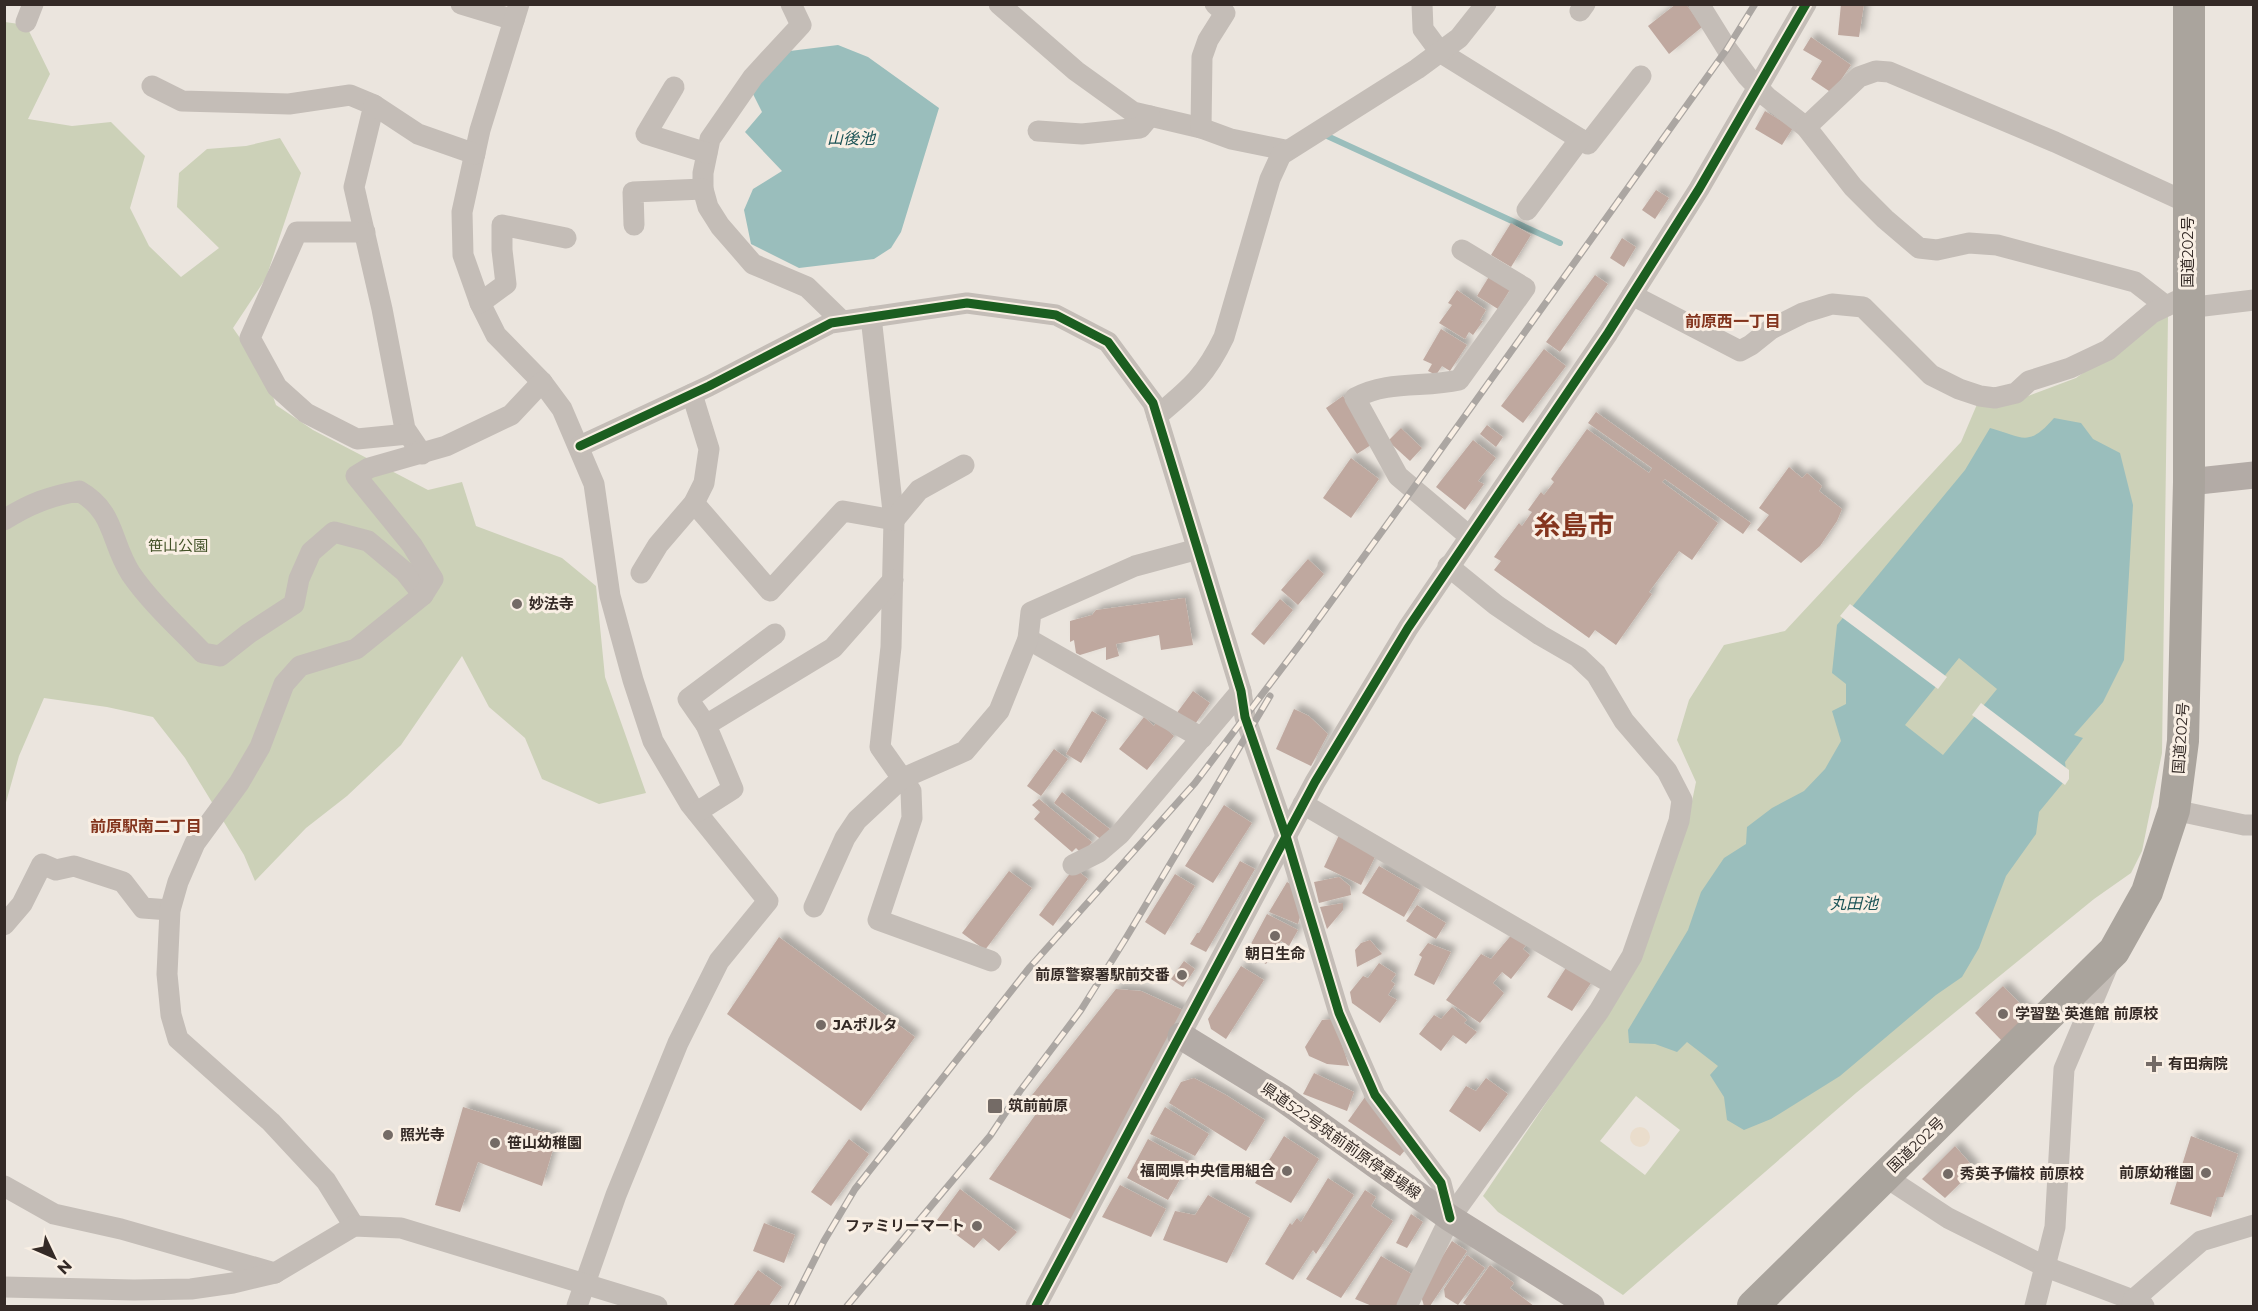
<svg xmlns="http://www.w3.org/2000/svg" width="2258" height="1311" viewBox="0 0 2258 1311" font-family="Montserrat,'Noto Sans JP',sans-serif">
  <style>
    .green { fill: #ccd1b8; fill-rule: evenodd }
    .plaza { fill: #eaddcc }
    .water { fill: #9abebc; fill-rule: evenodd }
    .pier { fill: #ebe5de }
    .lines { fill: none; stroke-linecap: round; stroke-linejoin: round }
    .stream { stroke: #9abebc; stroke-width: 6 }
    .building { fill: #bfa89f; filter: url(#shadow) }
    .minor { stroke: #c4bdb7; stroke-width: 21 }
    .major { stroke: #b3aba6; stroke-width: 27 }
    .highway { stroke: #aaa49d; stroke-width: 32 }
    .rail-casing { stroke: #aba6a2; stroke-width: 7 }
    .rail { stroke: #f9efe4; stroke-width: 4.5; stroke-dasharray: 14; stroke-linecap: butt }
    .cycleway-casing { stroke: #f9efe4; stroke-width: 13 }
    .cycleway { stroke: #1b5e20; stroke-width: 9 }
    .poi-dot { fill: #746b66; stroke: #f9efe4; stroke-width: 2 }
    .labels { text-anchor: middle; stroke-width: 6; stroke-linejoin: round; paint-order: stroke }
    .street-label { font-size: 15px; fill: #342a26; stroke: #f9efe4 }
    .park-label { font-size: 15px; fill: #445329; stroke: #f9efe4 }
    .poi-label { font-size: 15px; font-weight: bold; fill: #342a26; stroke: #f9efe4; text-anchor: start }
    .water-label { font-size: 16px; font-style: italic; fill: #1b5356; stroke: #f9efe4 }
    .neighbourhood-label { font-size: 16px; font-weight: bold; fill: #84351e; stroke: #f9efe4 }
    .town-label { font-size: 27px; font-weight: bold; fill: #84351e; stroke: #f9efe4 }
  </style>
  <defs>
    <filter id="shadow"><feDropShadow dx="5.5" dy="-5.5" stdDeviation="3" flood-color="#0004"/></filter>
  </defs>
  <rect width="100%" height="100%" fill="#ebe5de"/>
  <g class="green">
    <path d="M5 22 26 25 50 74 28 119 72 126 111 122 145 156 130 208 149 246 181 277 219 248 177 207 179 173 207 149 246 146 280 138 301 173 266 278 233 328 265 374 276 405 313 430 428 490 462 482 476 526 562 558 596 586 605 677 646 793 599 804 542 779 525 738 489 707 462 656 401 745 347 796 306 828 255 881 244 855 185 758 153 717 107 707 44 698 19 756 5 806Z"/>
    <path d="M2168 315 2162 753 2142 851 2131 873 2094 899 1856 1093 1623 1295 1498 1212 1483 1196 1590 1038 1689 816 1696 782 1677 740 1689 700 1724 645 1785 631 1961 442 1978 402 2015 401 2076 378 2124 343ZM1636 1096 1680 1130 1645 1175 1600 1141Z"/>
  </g>
  <circle class="plaza" cx="1640" cy="1137" r="10"/>
  <g class="water">
    <path d="M838 45 868 57 939 108 901 232 891 248 874 259 799 268 751 244 744 210 753 189 782 171 745 132 762 112 751 90 790 51Z"/>
    <path d="M2054 418 2081 423 2093 439 2120 453 2133 505 2124 660 2103 702 2074 735 2083 738 2065 762 2067 778 2039 812 2036 834 2006 876 1979 948 1962 977 1936 995 1840 1076 1771 1119 1744 1130 1727 1120 1724 1097 1710 1075 1718 1066 1687 1042 1677 1052 1655 1044 1629 1043 1628 1030 1688 930 1701 892 1724 858 1746 844 1747 827 1772 808 1804 791 1825 769 1841 741 1832 711 1846 704V684L1832 673 1837 625 1965 470 1990 428C2023 437 2028 448 2054 418ZM1959 658 1997 689 1943 755 1905 725Z"/>
  </g>
  <g class="pier">
    <path d="M1850 604 1947 677 1938 689 1840 616Z"/>
    <path d="M1981 703 2069 770V779L2065 785 1972 715Z"/>
  </g>
  <g class="lines">
    <path class="stream" d="M1325 135 1560 243"/>
  </g>
  <g class="building">
    <path d="M1676 4H1686L1702 27 1669 54 1648 26Z"/>
    <path d="M1841 4H1864L1859 37 1838 35Z"/>
    <path d="M1811 37 1851 65 1832 93 1811 79 1822 61 1803 50Z"/>
    <path d="M1765 111 1793 128 1782 145 1755 129Z"/>
    <path d="M1656 190 1669 198 1655 219 1642 210Z"/>
    <path d="M1511 223 1531 235 1511 267 1491 255Z"/>
    <path d="M1622 238 1636 247 1624 267 1610 258Z"/>
    <path d="M1490 275 1511 288 1498 309 1477 296Z"/>
    <path d="M1595 275 1608 284 1560 352 1546 342Z"/>
    <path d="M1457 290 1486 310 1480 320 1483 321 1473 335 1469 332 1465 339 1439 323 1452 305 1448 303Z"/>
    <path d="M1441 329 1467 345 1450 371 1442 366 1436 375 1428 371 1432 364 1423 360Z"/>
    <path d="M1544 349 1566 366 1523 423 1501 406Z"/>
    <path d="M1343 396 1374 443 1357 454 1326 408Z"/>
    <path d="M1596 412 1751 523 1743 534 1665 479 1662 482 1718 523 1692 560 1679 551 1649 592 1652 594 1616 645 1595 630 1589 638 1494 570 1501 561 1494 557 1519 523 1522 526 1532 512 1528 510 1541 492 1544 495 1554 482 1551 479 1587 429 1649 473 1652 468 1588 423Z"/>
    <path d="M1487 425 1503 437 1496 447 1480 434Z"/>
    <path d="M1401 428 1422 448 1410 461 1388 441Z"/>
    <path d="M1473 440 1496 458 1478 481 1484 484 1465 510 1436 487Z"/>
    <path d="M1351 458 1379 479 1351 518 1323 498Z"/>
    <path d="M1789 467 1802 478 1807 473 1822 486 1819 491 1842 509 1837 521 1820 546 1801 563 1757 530 1769 515 1759 508Z"/>
    <path d="M1308 559 1324 574 1298 605 1281 590Z"/>
    <path d="M1185 598 1193 645 1161 650 1159 635 1116 644 1119 656 1106 660V647L1080 655 1076 653 1074 640 1070 642V621L1092 615 1096 610Z"/>
    <path d="M1280 599 1293 610 1264 645 1251 634Z"/>
    <path d="M1193 691 1210 703 1193 727 1176 714Z"/>
    <path d="M1294 709 1309 716 1328 734 1311 766 1276 749Z"/>
    <path d="M1092 711 1107 720 1081 763 1066 754Z"/>
    <path d="M1144 717 1154 726 1157 721 1174 736 1147 770 1119 749Z"/>
    <path d="M1054 749 1068 759 1041 796 1027 786Z"/>
    <path d="M1062 792 1111 830 1103 841 1054 803Z"/>
    <path d="M1039 799 1092 842 1082 854 1076 848 1072 852 1034 819 1040 812 1032 805Z"/>
    <path d="M1224 805 1252 823 1213 883 1185 866Z"/>
    <path d="M1340 833 1377 853 1361 885 1324 867Z"/>
    <path d="M1240 861 1255 869 1206 952 1190 944 1197 933H1199Z"/>
    <path d="M1379 866 1420 890 1404 917 1362 893Z"/>
    <path d="M1074 868 1088 879 1053 926 1039 915Z"/>
    <path d="M1009 871 1032 888 985 950 962 933Z"/>
    <path d="M1175 874 1195 886 1165 935 1145 922Z"/>
    <path d="M1339 877 1350 886 1351 895 1319 903 1314 882Z"/>
    <path d="M1287 882 1292 885 1301 913 1298 924 1269 912Z"/>
    <path d="M1343 903V910L1327 929 1320 907Z"/>
    <path d="M1417 905 1446 923 1436 939 1406 921Z"/>
    <path d="M1267 914 1298 930 1289 946 1281 941 1266 964 1246 953Z"/>
    <path d="M1514 932 1529 941 1523 949 1530 955 1511 979 1502 972 1493 983 1504 993 1480 1023 1446 1000 1481 954 1491 959Z"/>
    <path d="M779 937 915 1037 861 1111 727 1014Z"/>
    <path d="M1370 940 1382 954 1357 967 1355 950 1361 943Z"/>
    <path d="M1428 943 1451 952 1434 985 1414 975 1422 957 1419 955Z"/>
    <path d="M1184 961 1195 969 1183 987 1171 979Z"/>
    <path d="M1379 963 1396 974 1391 981 1395 984 1388 995 1397 1000 1380 1023 1352 1003 1350 992 1363 976 1368 978Z"/>
    <path d="M1569 963 1593 980 1572 1011 1547 997Z"/>
    <path d="M1241 966 1264 980 1226 1039 1211 1029 1208 1019Z"/>
    <path d="M2003 986 2031 1015 2002 1041 1975 1013Z"/>
    <path d="M1116 989 1141 991 1185 1011 1072 1220 989 1179 1036 1114 1025 1104Z"/>
    <path d="M1452 1007 1467 1020 1464 1023 1477 1032 1466 1044 1453 1035 1441 1051 1419 1034 1434 1015 1441 1019Z"/>
    <path d="M1333 1019 1349 1066 1327 1064 1309 1056 1305 1047 1322 1020Z"/>
    <path d="M1314 1073 1354 1092 1347 1111 1303 1094Z"/>
    <path d="M1194 1078 1226 1095 1265 1120 1246 1151 1169 1103 1181 1082Z"/>
    <path d="M1486 1078 1508 1094 1480 1132 1449 1111 1466 1086 1476 1091Z"/>
    <path d="M1365 1097 1406 1149 1400 1156 1348 1121Z"/>
    <path d="M463 1107 557 1136 542 1186 478 1162 460 1212 435 1205Z"/>
    <path d="M1165 1107 1209 1134 1195 1156 1150 1134Z"/>
    <path d="M1284 1136 1319 1159 1291 1203 1255 1183Z"/>
    <path d="M2191 1136 2238 1154 2223 1197H2217L2211 1217 2170 1204Z"/>
    <path d="M849 1139 869 1154 831 1206 811 1192Z"/>
    <path d="M1148 1139 1190 1162 1168 1200 1127 1178Z"/>
    <path d="M1955 1146 1975 1169 1945 1198 1922 1179Z"/>
    <path d="M1328 1178 1354 1195 1316 1254 1313 1250 1293 1280 1265 1264 1290 1223 1292 1225 1297 1218 1301 1222Z"/>
    <path d="M1120 1185 1166 1209 1151 1237 1102 1217Z"/>
    <path d="M960 1189 1017 1232 999 1251 983 1238 974 1248 937 1220Z"/>
    <path d="M1365 1190 1376 1197 1371 1206 1393 1221 1341 1298 1306 1279Z"/>
    <path d="M1208 1195 1250 1218 1227 1263 1163 1240 1175 1211 1195 1215Z"/>
    <path d="M1411 1214 1423 1222 1407 1248 1396 1243Z"/>
    <path d="M764 1223 795 1235 784 1263 753 1251Z"/>
    <path d="M1452 1241 1467 1251 1430 1306H1424L1421 1296 1424 1286Z"/>
    <path d="M1467 1255 1485 1268 1458 1305 1445 1297 1444 1289Z"/>
    <path d="M1381 1256 1415 1276 1398 1306H1372L1355 1299Z"/>
    <path d="M1490 1265 1514 1283 1510 1288 1534 1306H1468L1463 1303Z"/>
    <path d="M758 1270 782 1287 769 1306H733Z"/>
  </g>
  <g class="lines">
    <g class="minor">
      <path d="M461 4 514 20"/>
      <path d="M519 4 480 130 462 212 463 255 480 303 496 335 542 382 562 409 594 484 610 596 633 680 653 741 690 804 768 901 719 961 678 1043 616 1195 577 1306"/>
      <path d="M791 4 801 25 753 77 710 139 703 173V189L708 207 720 226 753 264 807 287 842 321"/>
      <path d="M999 4 1076 71 1133 112 1201 128 1231 139 1285 150"/>
      <path d="M1422 4 1423 29 1440 52 1588 144 1641 76"/>
      <path d="M1699 4 1727 49 1747 76 1767 97 1806 127 1853 187 1885 219 1919 248 1937 250 1969 243 1997 245 2135 282 2166 306"/>
      <path d="M1580 11 1585 4"/>
      <path d="M26 22 33 4"/>
      <path d="M152 86 182 101 289 104 350 95 374 105 354 187 382 309 405 429 422 454"/>
      <path d="M674 87 646 134 707 153"/>
      <path d="M374 105 418 134 475 154"/>
      <path d="M1806 127 1859 77 1876 71 1889 72 2055 142 2188 203"/>
      <path d="M1201 128 1202 57 1208 40 1225 13 1215 4"/>
      <path d="M1038 131 1082 134 1140 128 1150 116"/>
      <path d="M1527 210 1580 139"/>
      <path d="M634 225 633 192 703 189"/>
      <path d="M365 232H297L250 338 277 387 306 413 357 439 408 434"/>
      <path d="M1462 250 1525 288 1459 380C1424 388 1388 380 1355 398L1398 476 1469 536"/>
      <path d="M1632 295 1740 351 1751 345 1771 329 1803 313 1832 304 1863 307 1931 375 1959 389 1980 396 1995 398 2016 393 2029 381 2070 368 2108 350 2152 313 2187 296"/>
      <path d="M480 303 506 284 502 250V225L566 238"/>
      <path d="M2187 308 2254 300"/>
      <path d="M871 317 894 520 891 647 880 747 911 791 912 818 878 920 991 961"/>
      <path d="M1157 416C1189 389 1205 377 1224 337L1270 179 1281 155 1417 69 1459 38 1486 4"/>
      <path d="M580 446 709 386 831 323 967 303 1056 315 1108 342 1153 403 1241 691 1245 717 1286 836 1339 1013 1375 1095 1441 1183 1450 1218"/>
      <path d="M694 503 770 591 843 511 894 520 919 490 964 465"/>
      <path d="M4 520C29 504 50 496 79 491 116 512 110 542 131 574 151 603 179 628 203 653L220 656 248 634 294 604 299 579 311 552 334 532 368 541 405 572 423 595"/>
      <path d="M641 573 658 545 694 503 704 483 709 449 692 394"/>
      <path d="M1028 639 1202 738"/>
      <path d="M706 725 688 699 775 634"/>
      <path d="M1303 804 1614 985"/>
      <path d="M2174 810 2244 825H2254"/>
      <path d="M697 812 733 789 706 725 833 648 893 580"/>
      <path d="M1073 865 1099 852 1120 834 1241 691"/>
      <path d="M814 907 845 838 857 820 901 779 965 751 999 711 1028 639 1031 612 1135 566 1198 549"/>
      <path d="M4 925 22 904 42 864 56 870 74 866 123 882 143 908 170 910"/>
      <path d="M1884 1176 1948 1218 2046 1267 2133 1300 2144 1306"/>
      <path d="M4 1186 54 1214 121 1229 275 1273"/>
      <path d="M354 1226 326 1181 297 1150 271 1122 178 1039 171 1015 167 974 170 910 178 882 195 843 239 783 260 747 284 684 300 666 356 649 423 595 433 579 412 545 356 476 369 468 446 446 511 415 542 382"/>
      <path d="M4 1287 134 1290 191 1289 233 1283 275 1273 354 1226 401 1228 657 1306"/>
      <path d="M1036 1306 1315 782 1408 628 1608 333 1699 189 1806 4"/>
      <path d="M1407 1306 1450 1218 1599 1011 1632 956 1679 821 1682 800 1667 771 1624 721 1596 674 1578 657 1540 635 1496 605 1448 566"/>
      <path d="M2035 1306 2055 1227 2064 1069 2109 963"/>
      <path d="M2132 1306 2133 1300 2201 1241 2254 1225"/>
    </g>
    <g class="major">
      <path d="M2189 482 2254 475"/>
      <path d="M1181 1036 1282 1098 1450 1218 1591 1306"/>
    </g>
    <path class="highway" d="M1753 1306 2114 951 2147 892 2174 810 2183 741 2189 482V4"/>
    <g class="rail-casing">
      <g id="rail">
        <path d="M791 1306 824 1241 855 1189 1030 967 1195 783 1304 639 1412 490 1727 49 1755 4"/>
        <path d="M847 1306 990 1136 1020 1091 1081 1010 1126 938 1270 696"/>
      </g>
    </g>
    <use href="#rail" class="rail"/>
    <g class="cycleway-casing">
      <g id="cycleway">
        <path d="M580 446 709 386 831 323 967 303 1056 315 1108 342 1153 403 1241 691 1245 717 1286 836 1339 1013 1375 1095 1441 1183 1450 1218"/>
        <path d="M1036 1306 1315 782 1408 628 1608 333 1699 189 1806 4"/>
      </g>
    </g>
    <use href="#cycleway" class="cycleway"/>
  </g>
  <g class="poi-dot">
    <circle cx="517" cy="604" r="6"/>
    <circle cx="1275" cy="936" r="6"/>
    <circle cx="1182" cy="975" r="6"/>
    <circle cx="2003" cy="1014" r="6"/>
    <circle cx="821" cy="1025" r="6"/>
    <path d="M2151 1055h6v6h6v6h-6v6h-6v-6h-6v-6h6z"/>
    <rect x="987" y="1098" width="16" height="16" rx="3"/>
    <circle cx="388" cy="1135" r="6"/>
    <circle cx="495" cy="1143" r="6"/>
    <circle cx="1287" cy="1171" r="6"/>
    <circle cx="2206" cy="1173" r="6"/>
    <circle cx="1948" cy="1174" r="6"/>
    <circle cx="977" cy="1226" r="6"/>
  </g>
  <g class="labels">
    <g class="street-label">
      <text transform="translate(2188 252) rotate(-90)" y="5">国道202号</text>
      <text transform="translate(2181 738) rotate(-86)" y="5">国道202号</text>
      <text transform="translate(1341 1141) rotate(35)" y="5">県道522号筑前前原停車場線</text>
      <text transform="translate(1916 1145) rotate(-44)" y="5">国道202号</text>
    </g>
    <g class="park-label">
      <text x="178" y="551">笹山公園</text>
    </g>
    <g class="poi-label">
      <text x="529" y="609">妙法寺</text>
      <text x="1275" y="959" text-anchor="middle">朝日生命</text>
      <text x="1170" y="980" text-anchor="end">前原警察署駅前交番</text>
      <text x="2015" y="1019">学習塾 英進館 前原校</text>
      <text x="833" y="1030">JAポルタ</text>
      <text x="2168" y="1069">有田病院</text>
      <text x="1008" y="1111">筑前前原</text>
      <text x="400" y="1140">照光寺</text>
      <text x="507" y="1148">笹山幼稚園</text>
      <text x="1275" y="1176" text-anchor="end">福岡県中央信用組合</text>
      <text x="2194" y="1178" text-anchor="end">前原幼稚園</text>
      <text x="1960" y="1179">秀英予備校 前原校</text>
      <text x="965" y="1231" text-anchor="end">ファミリーマート</text>
    </g>
    <g class="water-label">
      <text x="851" y="144">山後池</text>
      <text x="1854" y="909">丸田池</text>
    </g>
    <g class="neighbourhood-label">
      <text x="1733" y="327">前原西一丁目</text>
      <text x="146" y="832">前原駅南二丁目</text>
    </g>
    <g class="town-label">
      <text x="1574" y="535">糸島市</text>
    </g>
  </g>
  <rect width="2258" height="1311" fill="none" stroke="#342a26" stroke-width="12"/>
  <g transform="translate(54 1257) rotate(134)" stroke="#f9efe4" stroke-width="4.5" paint-order="stroke">
  <path d="M0-4.5L10 22L0 15L-10 22Z" fill="#342a26"/>
  <text y="-9" font-size="16" font-weight="bold" text-anchor="middle" fill="#342a26">N</text>
  </g>
</svg>
